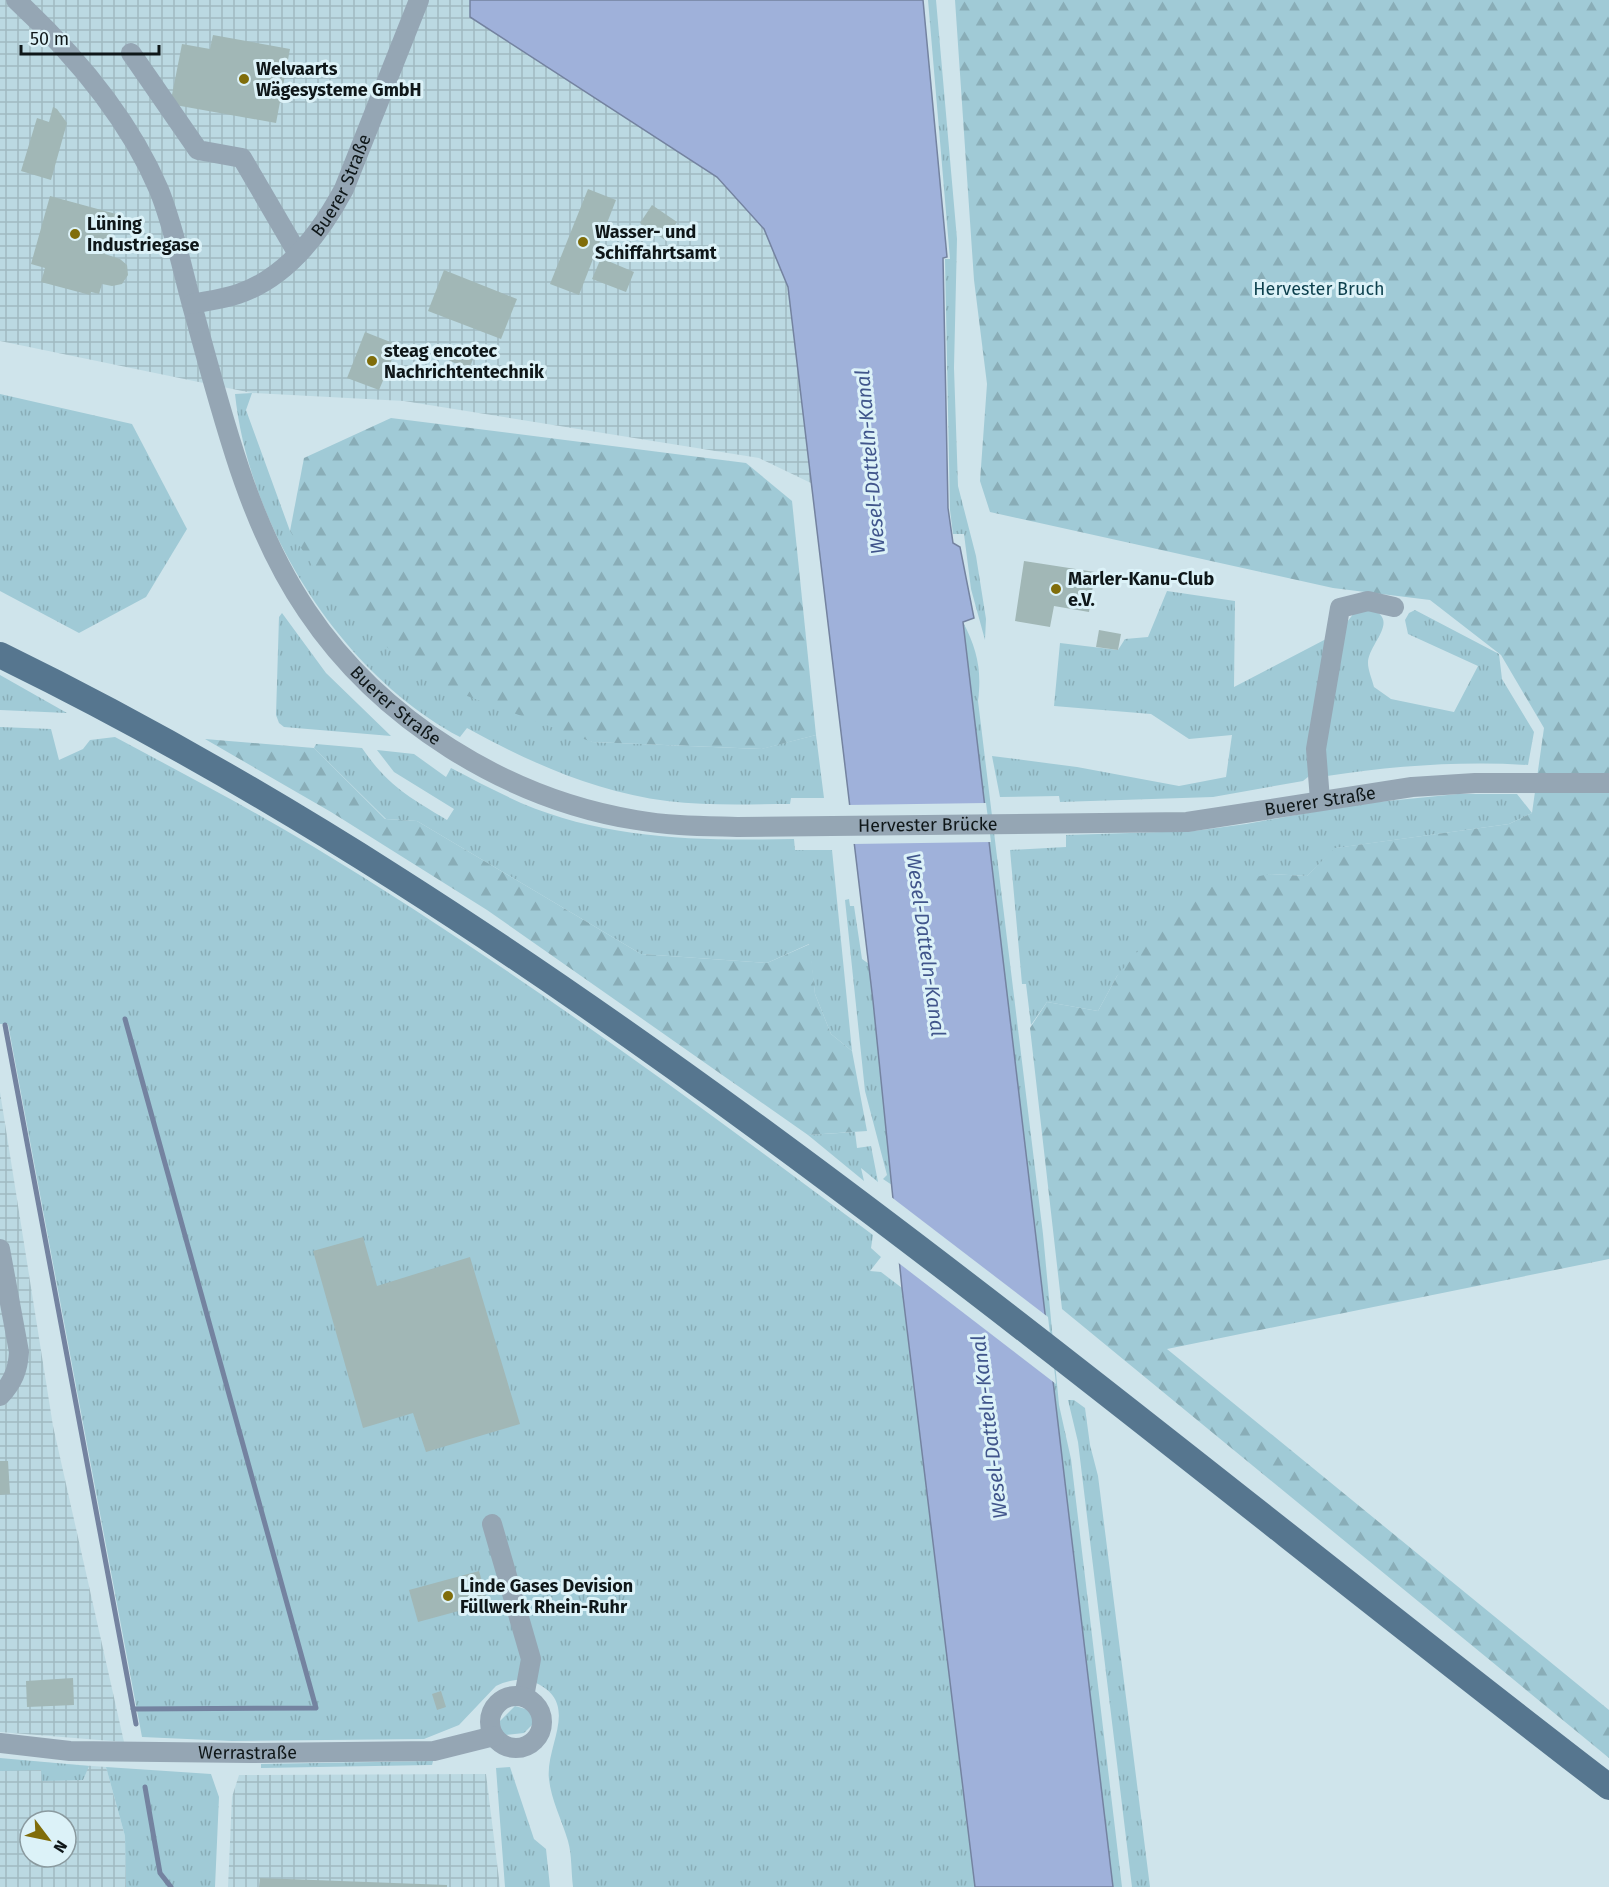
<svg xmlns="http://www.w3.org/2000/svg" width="1609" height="1887" viewBox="0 0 1609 1887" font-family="'Fira Sans',sans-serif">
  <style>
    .industrial { fill: url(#industrial-grid); fill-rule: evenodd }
    .grass { fill: url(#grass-tufts) }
    .forest { fill: url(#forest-firs) }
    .water { fill: #9fb1da; stroke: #7483a0; stroke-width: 1.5 }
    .pier { fill: #cfe4eb }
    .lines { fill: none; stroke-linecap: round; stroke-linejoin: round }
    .stream { stroke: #7483a0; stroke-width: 5 }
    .building { fill: #a1b7b6 }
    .minor { stroke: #95a6b4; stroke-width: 20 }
    .major { stroke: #56768f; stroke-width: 26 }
    .poi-dot { fill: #806d0a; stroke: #dcf2f8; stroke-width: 2 }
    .labels { text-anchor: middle; stroke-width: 6; stroke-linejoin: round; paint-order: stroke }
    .poi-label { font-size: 18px; font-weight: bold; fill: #0f1719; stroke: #dcf2f8; text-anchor: start }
    .street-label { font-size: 18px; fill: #0f1719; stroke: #dcf2f8 }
    .park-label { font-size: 18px; fill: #0c3f4c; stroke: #dcf2f8 }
    .water-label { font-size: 20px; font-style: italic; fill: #40558b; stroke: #dcf2f8 }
  </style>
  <defs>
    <pattern id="industrial-grid" width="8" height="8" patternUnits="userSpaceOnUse" patternTransform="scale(1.5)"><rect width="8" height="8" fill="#bbd9e2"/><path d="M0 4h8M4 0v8" fill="none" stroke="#a0bac1"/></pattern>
    <pattern id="grass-tufts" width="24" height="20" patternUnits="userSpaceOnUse" patternTransform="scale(1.5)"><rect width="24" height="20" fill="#a0cad6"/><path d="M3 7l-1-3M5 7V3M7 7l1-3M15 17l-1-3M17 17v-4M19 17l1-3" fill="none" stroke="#89adb7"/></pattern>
    <pattern id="forest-firs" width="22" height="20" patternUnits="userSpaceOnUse" patternTransform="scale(1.5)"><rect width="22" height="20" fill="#a0cad6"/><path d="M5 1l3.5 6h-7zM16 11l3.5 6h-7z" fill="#89adb7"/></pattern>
  </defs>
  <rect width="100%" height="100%" fill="#cfe4eb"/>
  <g class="industrial">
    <path d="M0 0H470V17L717 177 764 229 788 287 813 484 759 458 404 401 252 393 0 341Z"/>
    <path d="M0 1092 53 1426 124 1742 0 1732Z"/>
    <path d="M0 1759 106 1767 125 1836 126 1887H0ZM30 1821H66V1857H30Z"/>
    <path d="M486 1774 500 1887H228L232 1797 239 1775Z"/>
  </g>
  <g class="grass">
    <path d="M928 0H936L957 239 954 368 958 486 976 556 986 619 985 640 971 589 964 534H953L950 510 945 259H950Z"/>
    <path d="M252 393 246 410 290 531 592 742 761 749 816 735 824 798H791L790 804C750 804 708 806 667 801 595 792 529 762 467 728L460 737C341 674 249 527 235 394Z"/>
    <path d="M0 394 132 424 187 529 146 597 79 633 0 591Z"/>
    <path d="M1167 591 1235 601 1234 687 1328 638 1308 777 1303 781 1213 797 1060 802 1059 796 1000 797 992 756 1077 767 1179 786 1226 777 1232 735 1189 739 1151 714 1054 706 1060 643 1118 650 1125 639 1148 637Z"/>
    <path d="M1368 608C1403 619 1368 643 1368 663 1368 670 1372 679 1374 687L1391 699 1454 712 1478 666 1408 634 1405 620 1409 613 1415 610 1499 654 1502 679 1534 732 1528 765C1459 761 1394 766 1327 776L1322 753 1344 626 1354 613Z"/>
    <path d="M282 613 326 673 391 736 284 727 279 723 276 715 279 617Z"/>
    <path d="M963 622C977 649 982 670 978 701L1043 1234 1059 1405 1071 1459 1122 1887H1113Z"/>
    <path d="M0 675 67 713 0 710Z"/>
    <path d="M0 727 51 729 59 760 83 749 90 740 115 737C182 773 249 808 314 847 509 965 691 1099 873 1235L871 1248 881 1257 870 1271 881 1272 902 1288 975 1887H573C571 1872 572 1855 568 1841 562 1820 551 1800 549 1779 545 1745 581 1704 536 1683 524 1677 508 1680 496 1686L459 1725 424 1739 232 1741 142 1737 8 1024H0Z"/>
    <path d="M316 744 362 748C388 786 409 797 447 820L454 809 394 772 377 750 414 754 446 777 451 768C474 780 497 792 521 803 608 840 701 841 794 839L795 850H832L852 1051 831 1034 815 994 809 944 767 963 641 954 417 821 386 819 314 748Z"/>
    <path d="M1458 794H1517L1532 813 1509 824 1336 848 1307 876 1269 874 1117 976 1098 1011 1047 1002 1031 1025 1026 984H1022L1010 850 1066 847V835L1194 831 1246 824 1357 804Z"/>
    <path d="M849 899 850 906H854L862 959 869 964 892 1185 883 1179 887 1175 865 1091 845 900Z"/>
    <path d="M855 1132 857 1148 871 1146 878 1182 861 1168 864 1181 808 1135Z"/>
    <path d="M1068 1400H1074L1085 1408 1090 1445 1098 1476 1150 1887H1132L1078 1442Z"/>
    <path d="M515 1706 529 1710 532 1716V1725L524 1733 505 1735 499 1731 498 1723Z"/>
    <path d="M0 1758 89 1766 83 1780 42 1781 41 1770 0 1771Z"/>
    <path d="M433 1761 432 1765 261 1768V1764Z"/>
    <path d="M106 1767 211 1774 219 1797 215 1887H126L125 1836Z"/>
    <path d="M510 1767 534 1839 546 1849 550 1887H505L496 1768Z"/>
  </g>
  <g class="forest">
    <path d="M955 0H1609V1259L1167 1349 1609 1710V1758L1062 1309 1030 1028 1047 1002 1098 1011 1117 976 1188 892 1269 874 1307 876 1335 848 1509 824 1532 813 1544 728 1501 655 1430 600 1333 588 990 512 980 481 987 384 974 280Z"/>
    <path d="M391 418 746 463 792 501 816 735 762 749 592 742 459 693 398 658 327 588 290 531 304 458Z"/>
    <path d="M205 739 314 748 385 819 417 821 641 954 767 963 810 944 815 994 831 1034 852 1051 867 1131 808 1135 487 910 331 812Z"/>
  </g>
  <path class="water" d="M470 0H923L947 257 943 258 948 508 953 543 960 547 974 618 963 622 1113 1887H975L902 1288 873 1001 788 287 764 229 717 177 470 17Z"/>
  <g class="pier">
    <path d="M986 803 991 842 852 844 847 805Z"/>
    <path d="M890 1196 1048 1317 1056 1384 896 1261Z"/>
  </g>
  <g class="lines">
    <g class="stream">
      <path d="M125 1019 316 1708 133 1709"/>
      <path d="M5 1025 136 1724"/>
      <path d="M145 1787 160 1873 171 1887"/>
    </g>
  </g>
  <g class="building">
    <path d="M213 35 290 49 276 123 175 105 171 100 182 44 210 49Z"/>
    <path d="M53 107 57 109 67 123 51 180 21 171 37 118 49 122Z"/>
    <path d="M588 189 616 200 579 295 550 284Z"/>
    <path d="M50 196 116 214 105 254 120 259 127 265 128 275 122 284 112 286 102 284 99 294 91 292 90 295 41 282 45 268 31 264Z"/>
    <path d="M652 205 677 222 665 240 640 223Z"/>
    <path d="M601 258 634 272 626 292 592 279Z"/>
    <path d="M444 270 517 299 501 339 428 311Z"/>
    <path d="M365 332 398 345 379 390 347 378Z"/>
    <path d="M457 344 476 352 469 369 450 361Z"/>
    <path d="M1024 561 1095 572 1089 612 1054 606 1050 627 1015 621Z"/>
    <path d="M1099 630 1121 634 1118 650 1096 647Z"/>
    <path d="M363 1237 377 1286 470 1257 520 1424 426 1452 413 1413 363 1428 313 1251Z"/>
    <path d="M0 1461H8L10 1494 0 1495Z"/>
    <path d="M479 1571 488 1603 418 1622 409 1590Z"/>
    <path d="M73 1678 74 1705 27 1707 26 1681Z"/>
    <path d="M441 1691 446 1707 437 1710 432 1694Z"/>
    <path d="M260 1878 447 1885V1887H259Z"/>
  </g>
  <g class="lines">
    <g class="minor">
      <path id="s1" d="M16 0C73 53 128 117 159 190 175 230 183 274 195 316 210 371 225 428 244 482 260 527 280 571 307 611 380 720 507 799 636 820 670 826 704 826 737 827L1187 822 1412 787 1475 783H1609"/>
      <path d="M131 53 198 150 242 158 298 254"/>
      <path id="s2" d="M192 304C207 301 223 299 238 294 286 278 321 232 344 189L419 0"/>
      <path d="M1320 800 1316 749 1340 608 1368 601 1394 607"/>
      <path d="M0 1249 19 1352C18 1370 13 1382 0 1396"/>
      <path d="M492 1524 531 1659 524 1697"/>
      <circle cx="516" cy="1722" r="26"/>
      <path id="s3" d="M0 1743 70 1751 250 1753 434 1751 494 1736"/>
    </g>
    <path class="major" d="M0 655C273 788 527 958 772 1138 1056 1347 1329 1572 1609 1787"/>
  </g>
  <g class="poi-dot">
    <circle cx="244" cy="79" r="6"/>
    <circle cx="75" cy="234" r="6"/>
    <circle cx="583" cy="242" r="6"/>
    <circle cx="372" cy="361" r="6"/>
    <circle cx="1056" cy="589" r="6"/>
    <circle cx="448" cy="1596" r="6"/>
  </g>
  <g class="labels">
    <g class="poi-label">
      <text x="256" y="75">Welvaarts<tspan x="256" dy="21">Wägesysteme GmbH</tspan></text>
      <text x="87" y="230">Lüning<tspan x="87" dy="21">Industriegase</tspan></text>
      <text x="595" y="238">Wasser- und<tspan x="595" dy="21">Schiffahrtsamt</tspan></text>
      <text x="384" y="357">steag encotec<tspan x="384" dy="21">Nachrichtentechnik</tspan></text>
      <text x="1068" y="585">Marler-Kanu-Club<tspan x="1068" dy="21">e.V.</tspan></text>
      <text x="460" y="1592">Linde Gases Devision<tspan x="460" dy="21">Füllwerk Rhein-Ruhr</tspan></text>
    </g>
    <g class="street-label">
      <text dy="6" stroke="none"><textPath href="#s2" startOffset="202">Buerer Straße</textPath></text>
      <text dy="6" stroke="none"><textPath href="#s1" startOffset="818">Buerer Straße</textPath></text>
      <text dy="6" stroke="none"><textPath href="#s1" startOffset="1774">Buerer Straße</textPath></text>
      <text dy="6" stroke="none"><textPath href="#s1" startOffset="1380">Hervester Brücke</textPath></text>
      <text dy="6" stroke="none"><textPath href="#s3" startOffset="248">Werrastraße</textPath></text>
    </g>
    <g class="park-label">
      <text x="1319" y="295">Hervester Bruch</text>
    </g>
    <g class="water-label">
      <text transform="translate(870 462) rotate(-95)" y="7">Wesel-Datteln-Kanal</text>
      <text transform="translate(926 945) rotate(82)" y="7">Wesel-Datteln-Kanal</text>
      <text transform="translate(989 1427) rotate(-97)" y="7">Wesel-Datteln-Kanal</text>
    </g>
  </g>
  <g transform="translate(48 1839) rotate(122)"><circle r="28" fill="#dcf2f8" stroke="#8a9a9f" stroke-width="1.5"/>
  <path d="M0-4.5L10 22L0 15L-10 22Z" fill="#806d0a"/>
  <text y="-9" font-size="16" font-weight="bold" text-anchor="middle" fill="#0f1719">N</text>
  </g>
  <path d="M21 45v9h138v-9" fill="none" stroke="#0f1719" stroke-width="3"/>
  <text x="30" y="45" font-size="18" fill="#0f1719" stroke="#dcf2f8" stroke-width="4.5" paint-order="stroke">50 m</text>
</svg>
